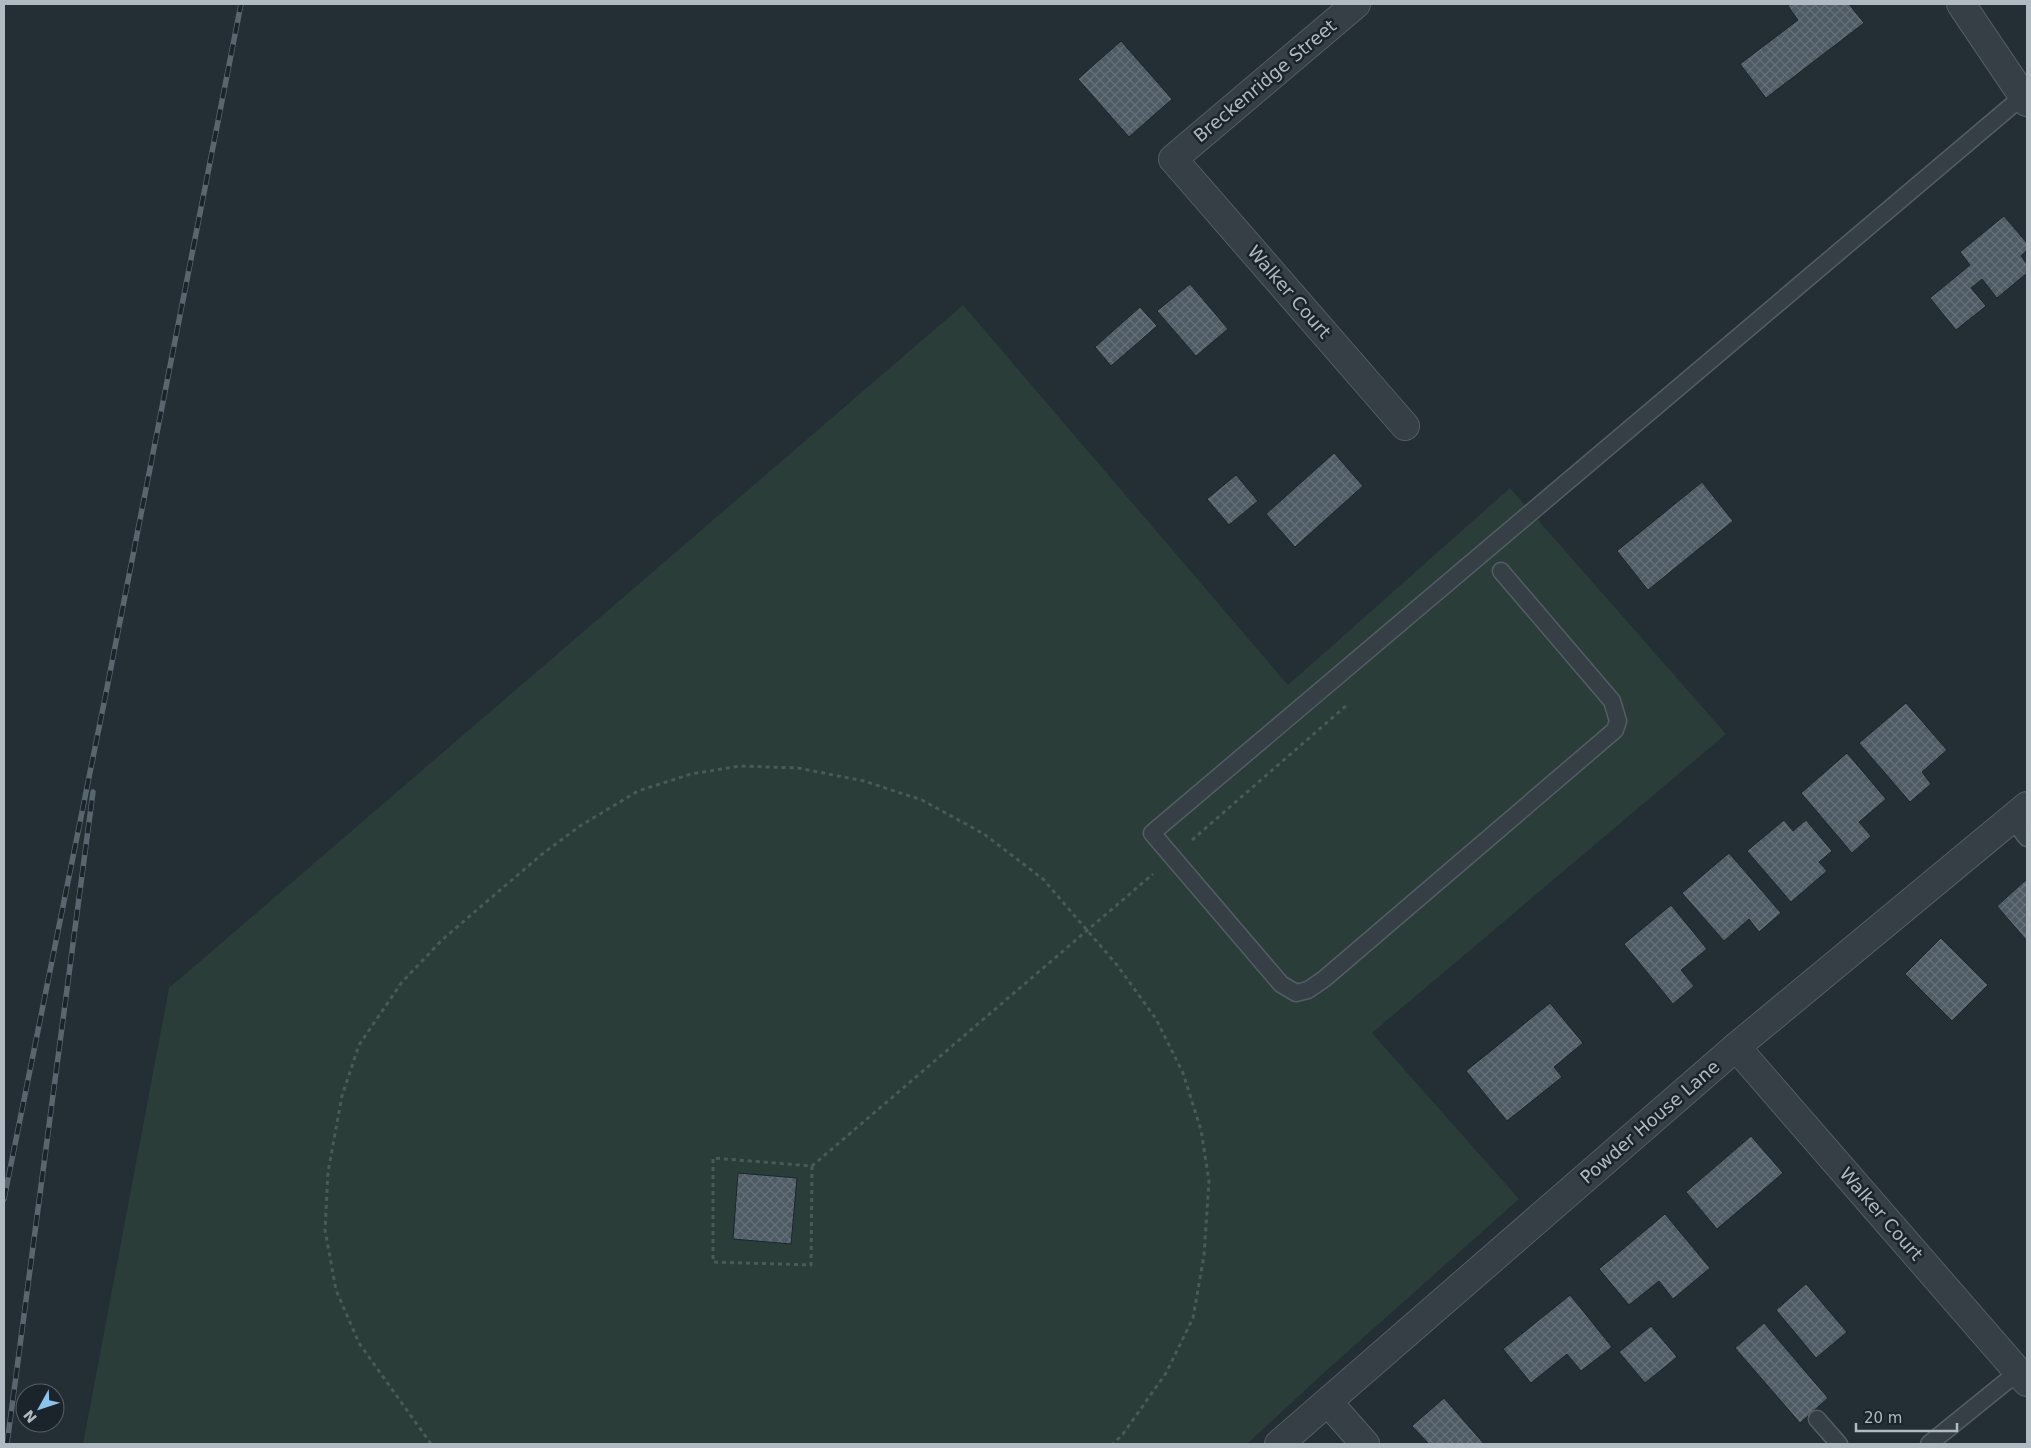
<svg xmlns="http://www.w3.org/2000/svg" width="2031" height="1448" viewBox="0 0 2031 1448" font-family="'DejaVu Sans',sans-serif">
  <style>
    .green { fill: #2a3d39 }
    .building { fill: url(#building-cross-hatch); stroke: #1d262c }
    .lines { fill: none; stroke-linecap: round; stroke-linejoin: round }
    .service-casing { stroke: #535d64; stroke-width: 19 }
    .minor-casing { stroke: #535d64; stroke-width: 30 }
    .path { stroke: #485a59; stroke-width: 3; stroke-dasharray: 4 4; stroke-linecap: butt }
    .service { stroke: #363f46; stroke-width: 16 }
    .minor { stroke: #363f46; stroke-width: 28 }
    .rail-casing { stroke: #5a666f; stroke-width: 5.5 }
    .rail { stroke: #1b242a; stroke-width: 4; stroke-dasharray: 11; stroke-linecap: butt }
    .labels { text-anchor: middle; stroke-width: 5; stroke-linejoin: round; paint-order: stroke }
    .street-label { font-size: 18px; fill: #b0bac2; stroke: #1b242a }
  </style>
  <defs>
    <pattern id="building-cross-hatch" width="8" height="8" patternUnits="userSpaceOnUse" patternTransform="scale(1.25)"><rect width="8" height="8" fill="#4e5b64"/><path d="M0 0l8 8M0 8l8-8" fill="none" stroke="#657079"/></pattern>
  </defs>
  <rect width="100%" height="100%" fill="#232e35"/>
  <path class="green" d="M963 305 1288 685 1510 488 1726 734 1372 1033 1519 1199 1328 1369 1247 1444H83L169 988Z"/>
  <g class="building">
    <path d="M1790 4H1849L1864 23 1766 98 1740 64 1798 20 1788 6Z"/>
    <path d="M1121 41 1172 99 1129 137 1078 79Z"/>
    <path d="M2004 216 2027 243V250L2021 256 2027 264V273L1997 298 1982 279 1971 288 1986 306 1956 330 1930 298 1970 265 1960 252Z"/>
    <path d="M1190 284 1228 329 1196 356 1157 311Z"/>
    <path d="M1140 307 1157 326 1111 366 1095 347Z"/>
    <path d="M1334 453 1363 486 1295 547 1266 514Z"/>
    <path d="M1236 475 1258 501 1229 525 1207 499Z"/>
    <path d="M1702 482 1733 521 1648 590 1617 551Z"/>
    <path d="M1906 703 1947 750 1922 772 1931 784 1910 802 1859 743Z"/>
    <path d="M1847 753 1886 799 1859 822 1871 836 1852 853 1801 793Z"/>
    <path d="M1784 820 1793 831 1806 820 1832 851 1819 862 1827 871 1791 902 1747 851Z"/>
    <path d="M1729 853 1781 913 1759 932 1749 919 1724 941 1682 893Z"/>
    <path d="M2027 879V941L1997 906Z"/>
    <path d="M1671 905 1707 949 1681 970 1694 986 1673 1004 1624 944Z"/>
    <path d="M1941 938 1988 985 1952 1021 1905 974Z"/>
    <path d="M1550 1003 1583 1043 1554 1067 1562 1077 1507 1121 1466 1071Z"/>
    <path d="M1751 1136 1783 1173 1717 1229 1686 1192Z"/>
    <path d="M738 1173 797 1178 791 1244 733 1239Z"/>
    <path d="M1665 1214 1710 1268 1673 1299 1659 1281 1629 1305 1599 1269Z"/>
    <path d="M1806 1284 1847 1332 1816 1358 1776 1310Z"/>
    <path d="M1570 1295 1612 1347 1581 1371 1567 1354 1531 1383 1503 1349Z"/>
    <path d="M1764 1323 1828 1398 1800 1423 1735 1348Z"/>
    <path d="M1651 1326 1677 1357 1645 1383 1619 1352Z"/>
    <path d="M1444 1398 1484 1444H1429L1412 1426Z"/>
  </g>
  <g class="lines">
    <g class="service-casing">
      <g id="service">
        <path d="M1501 571 1612 701 1618 721 1615 730 1324 979 1308 990 1296 993 1281 984 1152 833 2023 96"/>
        <path d="M2012 819 2027 838"/>
        <path d="M1817 1419 1839 1444"/>
        <path d="M1929 1444 2018 1372"/>
      </g>
    </g>
    <g class="minor-casing">
      <g id="minor">
        <path d="M1356 4 1173 159 1405 426"/>
        <path d="M1961 4 2027 102"/>
        <path d="M1736 1047 2027 1382"/>
        <path d="M1328 1402 1365 1444"/>
        <path d="M1279 1444 1736 1047 2027 806"/>
      </g>
    </g>
    <g class="path">
      <path d="M1192 840 1347 705"/>
      <path d="M812 1166 811 1265 713 1262V1158L812 1166 1153 874"/>
      <path d="M431 1444 359 1343 336 1290 325 1230 328 1172 342 1096 359 1045 402 982 443 939 541 855 580 826 638 791 691 774 740 766 798 768 864 781 922 800 984 834 1043 879 1117 965 1156 1019 1183 1073 1201 1130 1209 1181 1204 1255 1193 1318 1166 1373 1123 1434 1113 1444"/>
    </g>
    <use href="#service" class="service"/>
    <use href="#minor" class="minor"/>
    <g class="rail-casing">
      <g id="rail">
        <path d="M4 1199 105 698 241 4"/>
        <path d="M7 1444 93 792"/>
      </g>
    </g>
    <use href="#rail" class="rail"/>
  </g>
  <g class="labels">
    <g class="street-label">
      <text transform="translate(1265 81) rotate(-40)" y="6">Breckenridge Street</text>
      <text transform="translate(1289 292) rotate(49)" y="6">Walker Court</text>
      <text transform="translate(1650 1122) rotate(-41)" y="6">Powder House Lane</text>
      <text transform="translate(1881 1214) rotate(49)" y="6">Walker Court</text>
    </g>
  </g>
  <rect width="2031" height="1448" fill="none" stroke="#b0bac2" stroke-width="10"/>
  <g transform="translate(40 1408) rotate(230)"><circle r="24" fill="#1b242a" stroke="#576067"/>
  <path d="M0-4L9 19L0 12L-9 19Z" fill="#8cc2eb"/>
  <text y="-8" font-size="14" font-weight="bold" text-anchor="middle" fill="#b0bac2">N</text>
  </g>
  <path d="M1856 1423v8h101v-8" fill="none" stroke="#b0bac2" stroke-width="2.5"/>
  <text x="1864" y="1423" font-size="15" fill="#b0bac2" stroke="#1b242a" stroke-width="4" paint-order="stroke">20 m</text>
</svg>
